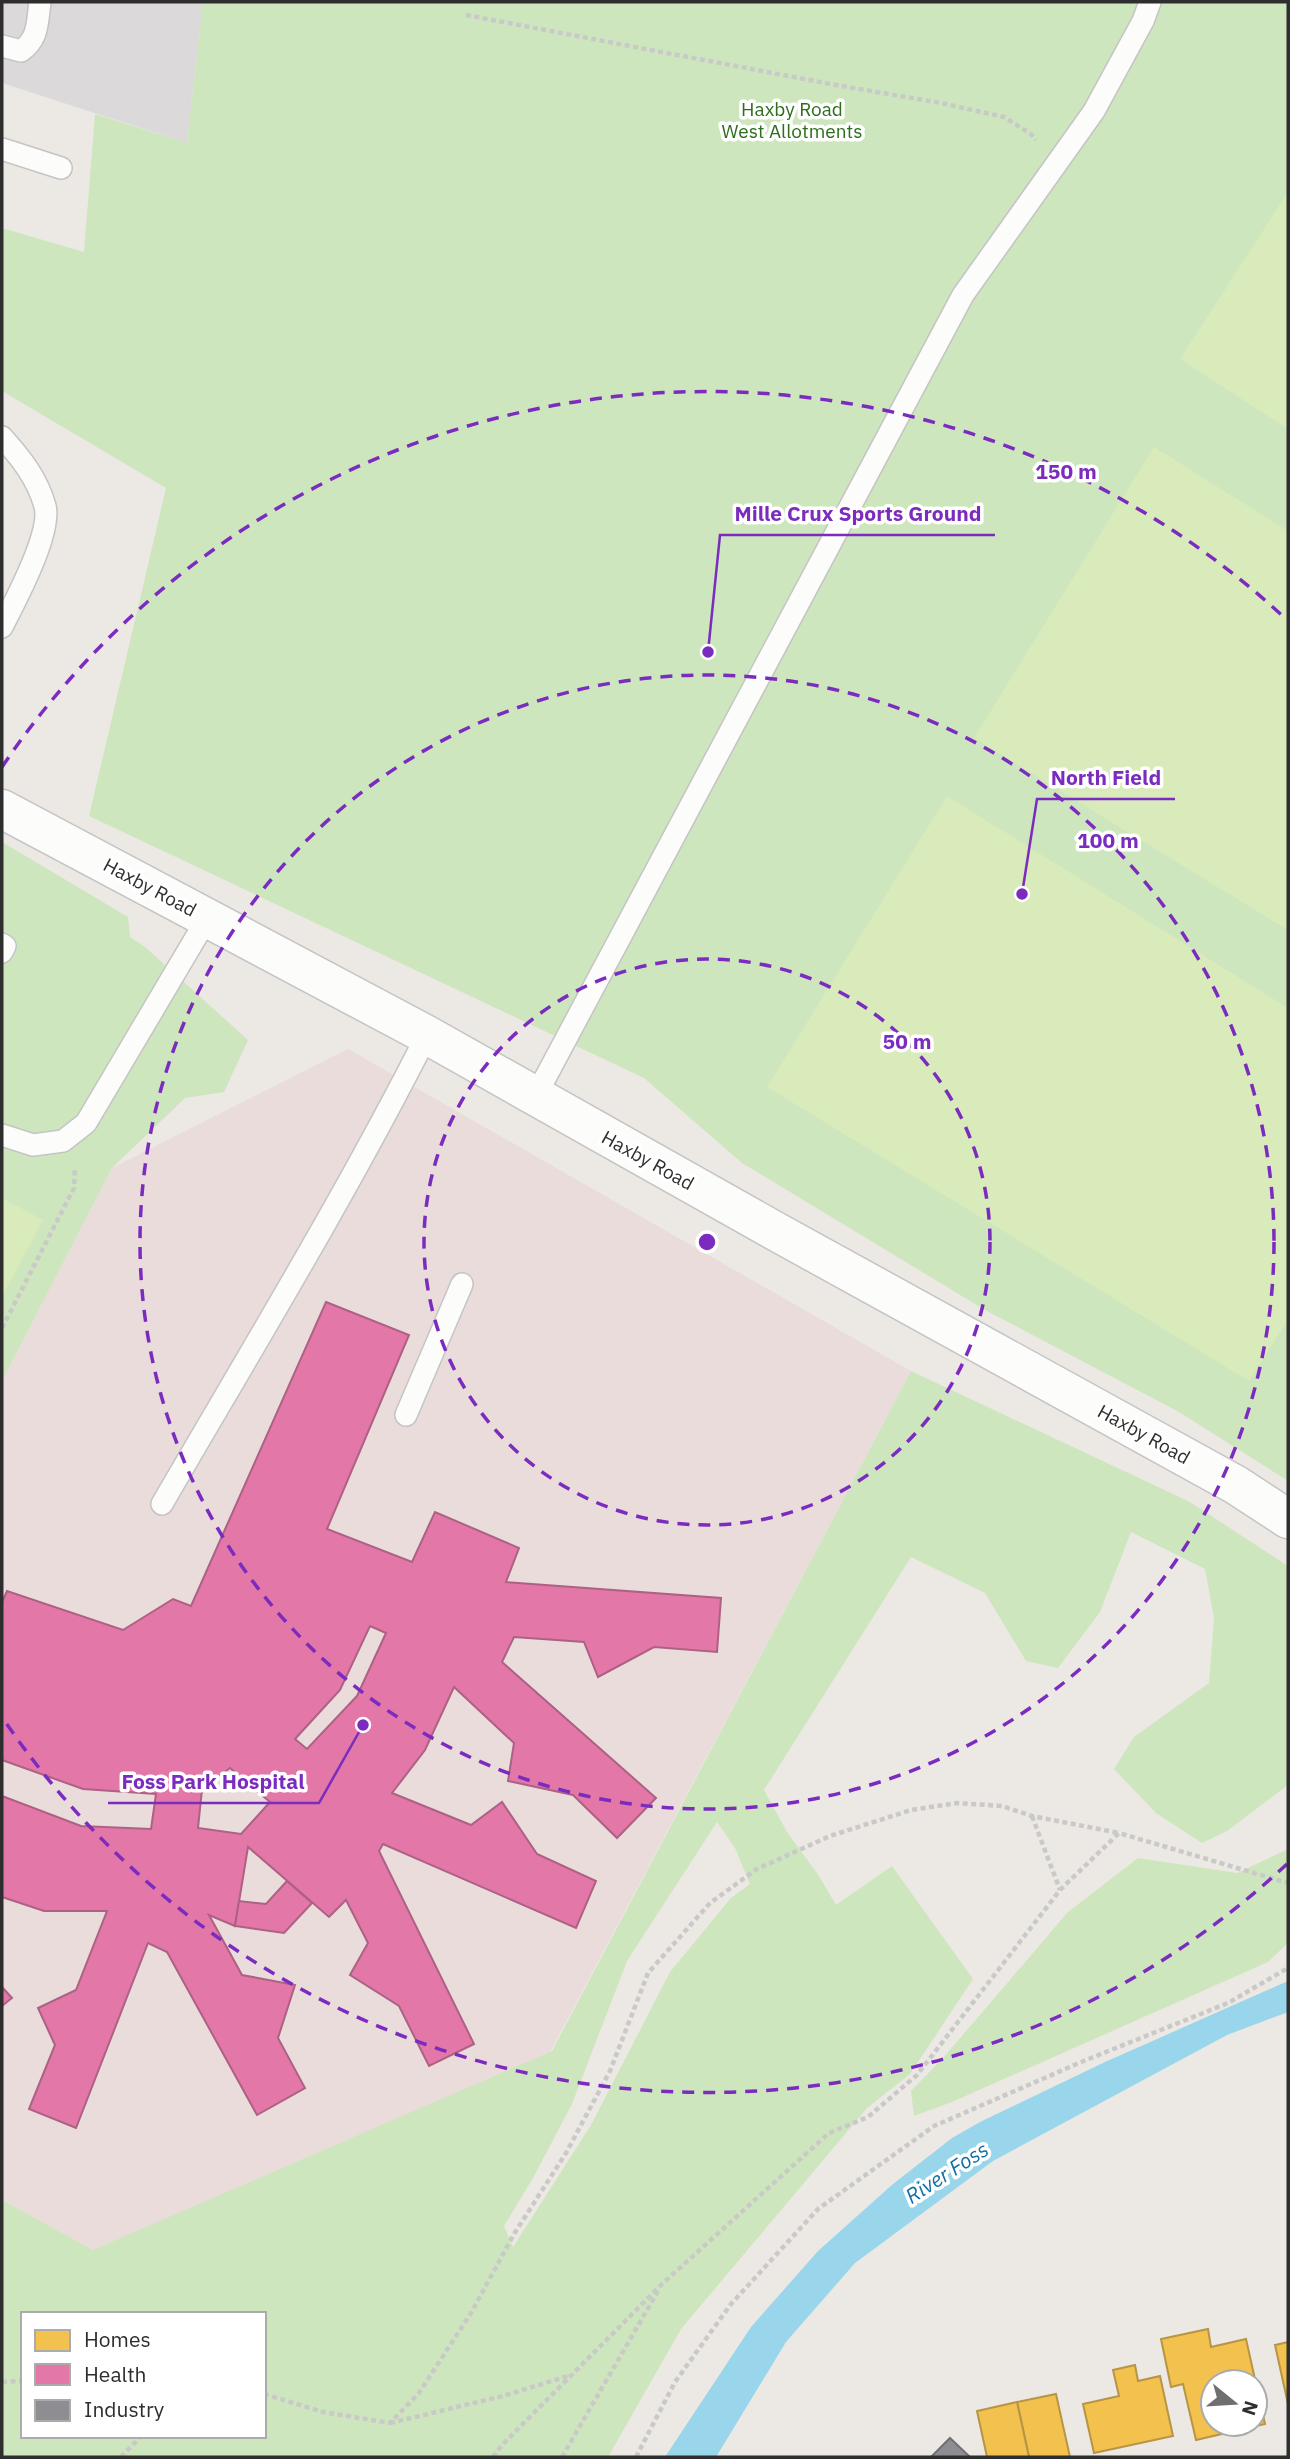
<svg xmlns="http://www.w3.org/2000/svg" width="1290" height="2459" viewBox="0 0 1290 2459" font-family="'IBM Plex Sans',sans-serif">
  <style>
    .industrial { fill: #dcd9db }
    .medical { fill: #e9dcdb }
    .green { fill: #cee6be; fill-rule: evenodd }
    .pitch { fill: #d9eabb }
    .water { fill: #99d6ec }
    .homes { fill: #f2c14e; stroke: #b79544; stroke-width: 2; fill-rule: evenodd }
    .health { fill: #e377a8; stroke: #ad6183; stroke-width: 2; fill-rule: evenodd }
    .industry { fill: #8d8d92; stroke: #707074; stroke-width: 2 }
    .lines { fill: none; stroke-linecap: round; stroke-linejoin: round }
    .lane-casing { stroke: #c5c4c5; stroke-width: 24 }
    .secondary-casing { stroke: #c5c4c5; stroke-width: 41 }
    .path { stroke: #c9c9c8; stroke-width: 4.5; stroke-dasharray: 5 3.5; stroke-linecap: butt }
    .lane { stroke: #fcfcfb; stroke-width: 21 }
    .secondary { stroke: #fcfcfb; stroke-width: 38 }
    .ring { fill: none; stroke: #7b2cbf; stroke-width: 3.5; stroke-dasharray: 12 9 }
    .labels { text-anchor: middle; stroke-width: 7; stroke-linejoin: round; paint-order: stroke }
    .park-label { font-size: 19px; fill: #2c6e1b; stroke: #fff }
    .street-label { font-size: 19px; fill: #2e2e2e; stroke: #fff }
    .water-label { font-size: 21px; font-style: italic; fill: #0d6fa3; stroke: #fff }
    .centre { fill: #7b2cbf; stroke: #fff; stroke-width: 3.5 }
    .ring-label { font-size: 21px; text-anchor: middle; font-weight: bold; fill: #7b2cbf; stroke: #fff; stroke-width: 7; stroke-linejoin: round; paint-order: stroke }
    .leader { fill: none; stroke: #7b2cbf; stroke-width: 2.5 }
    .callout-dot { fill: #7b2cbf; stroke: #fff; stroke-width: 2.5 }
    .callout-label { font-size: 21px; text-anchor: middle; font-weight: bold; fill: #7b2cbf; stroke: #fff; stroke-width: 7; stroke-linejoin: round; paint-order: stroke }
  </style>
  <rect width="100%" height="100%" fill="#ece8e4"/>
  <path class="industrial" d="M2 2H203L187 143 2 83Z"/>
  <path class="medical" d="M348 1049 911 1371 468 2207 264 2314 93 2250 2 2200V1381L112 1168Z"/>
  <g class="green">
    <path d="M203 2H1288V1481L1179 1412 985 1310 742 1163 644 1078 89 816 166 488 2 391V228L84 252 95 114 187 143Z"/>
    <path d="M2 842 128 917 130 937 145 947 248 1040 224 1092 185 1098 112 1168 2 1381Z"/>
    <path d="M911 1371 1190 1502 1288 1566V1785L1227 1831 1202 1843 1156 1813 1114 1769 1134 1737 1209 1683 1214 1618 1205 1569 1131 1532 1100 1612 1058 1668 1026 1661 985 1593 911 1557 764 1790 787 1832 819 1876 836 1905 892 1866 973 1979 910 2074 867 2108 681 2329 608 2457H2V2200L93 2250 552 2051ZM717 1822 735 1848 750 1884 731 1898 670 1972 591 2125 513 2247 504 2226 533 2178 572 2104 627 1961ZM23 2314H264V2436H23Z"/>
    <path d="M1288 1849V1943L1268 1962 952 2102 914 2116 911 2091 943 2058 1068 1912 1138 1858 1237 1873Z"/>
  </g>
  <g class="pitch">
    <path d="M1288 192V429L1180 359Z"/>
    <path d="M1154 447 1288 531V930L974 738Z"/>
    <path d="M947 796 1288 1008V1320L1249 1381 767 1087Z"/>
    <path d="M2 1198 43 1220 2 1297Z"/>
  </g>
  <path class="water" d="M1288 1981V2012L1227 2035 993 2161 855 2263 786 2342 716 2457H665L751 2327 818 2251 893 2184 952 2138 980 2122 1105 2062Z"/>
  <g class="homes">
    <path d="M1208 2329 1211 2347 1246 2339 1265 2424 1196 2440 1183 2384 1171 2387 1161 2339ZM1213 2382H1255V2424H1213Z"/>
    <path d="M1288 2342V2404L1275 2345Z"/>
    <path d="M1135 2365 1138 2381 1160 2376 1173 2436 1094 2453 1083 2404 1119 2396 1113 2370Z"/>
    <path d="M1056 2394 1070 2457H1029L1017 2402Z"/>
    <path d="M1017 2402 1029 2457H987L977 2411Z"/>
  </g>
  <g class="health">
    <path d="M326 1302 409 1335 327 1529 412 1562 435 1512 519 1548 506 1582 721 1598 717 1652 654 1647 598 1677 584 1642 514 1637 502 1662 656 1798 617 1838 573 1795 508 1781 514 1743 454 1687 425 1750 392 1793 471 1825 502 1802 537 1854 596 1881 576 1928 383 1844 379 1851 474 2044 429 2066 399 2006 350 1975 368 1943 346 1900 329 1917 248 1847 235 1926 209 1915 242 1975 295 1985 278 2038 305 2088 257 2115 167 1952 148 1943 76 2128 29 2109 55 2045 38 2008 76 1990 107 1911H44L2 1897V1796L81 1826 151 1829 156 1794 83 1789 2 1760V1602L7 1591 123 1630 173 1599 191 1606ZM370 1626 386 1633 357 1696 307 1749 295 1739 340 1690ZM230 1768 270 1802 241 1834 198 1828 203 1780 217 1778Z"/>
    <path d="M287 1881 312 1903 284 1933 235 1926 239 1901 266 1904Z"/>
    <path d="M2 1987 12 1998 2 2006Z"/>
  </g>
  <path class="industry" d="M950 2438 970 2457H931Z"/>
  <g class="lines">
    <g class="lane-casing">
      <g id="lane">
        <path d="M2 46 21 51C39 38 37 23 40 2"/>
        <path d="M2 149 61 168"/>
        <path d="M2 437C21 458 37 478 45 506 52 533 15 601 2 627"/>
        <path d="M2 944 5 946 2 952"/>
        <path d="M535 1097 963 295 1094 111 1143 21 1150 2"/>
        <path d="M2 1135 33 1145 63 1141 86 1123 208 917"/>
        <path d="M406 1415 462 1284"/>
        <path d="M162 1504C252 1349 346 1195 427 1035"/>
      </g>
    </g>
    <g class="secondary-casing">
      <path id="secondary" d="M2 809 427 1035 775 1231 1236 1485 1288 1519"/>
    </g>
    <g class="path">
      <path d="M466 15 836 85 941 103 1004 117 1031 134 1036 140"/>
      <path d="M2 1328 74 1188 75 1168"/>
      <path d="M1032 1816 1060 1890"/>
      <path d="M2 2382 23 2381"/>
      <path d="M264 2394 323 2412 390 2423 419 2393 471 2313 514 2234 566 2153 610 2071 648 1973 710 1903 757 1869 830 1836 911 1810 957 1803 1002 1806 1032 1816 1119 1833"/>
      <path d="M390 2423 503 2396 571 2375"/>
      <path d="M121 2457 141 2436"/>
      <path d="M493 2457 502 2445 662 2284 829 2133 868 2117 917 2075 1060 1890 1119 1833 1288 1883"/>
      <path d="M562 2457 658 2291"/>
      <path d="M636 2457 675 2382 731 2304 818 2209 934 2126 1086 2060 1228 2003 1288 1968"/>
    </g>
    <use href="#lane" class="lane"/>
    <use href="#secondary" class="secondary"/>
  </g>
  <g class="ring">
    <circle cx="707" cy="1242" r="283"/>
    <circle cx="707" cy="1242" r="567"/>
    <path d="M1287 1864A850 850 0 0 1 2 1717M2 767A850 850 0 0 1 1287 620"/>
  </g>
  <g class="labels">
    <g class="park-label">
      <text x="792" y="116">Haxby Road<tspan x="792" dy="22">West Allotments</tspan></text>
    </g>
    <g class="street-label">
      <text transform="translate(150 887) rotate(28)" y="7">Haxby Road</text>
      <text transform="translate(648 1160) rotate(29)" y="7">Haxby Road</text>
      <text transform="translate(1144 1434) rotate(29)" y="7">Haxby Road</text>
    </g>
    <g class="water-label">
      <text transform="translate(947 2173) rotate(-33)" y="7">River Foss</text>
    </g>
  </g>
  <circle cx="707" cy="1242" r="10" class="centre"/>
  <g class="ring-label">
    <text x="1066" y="479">150 m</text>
    <text x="1108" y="848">100 m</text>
    <text x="907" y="1049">50 m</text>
  </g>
  <path class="leader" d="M708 652L720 535H995M1022 894L1037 799H1175M363 1725L319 1803H108"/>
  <g class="callout-dot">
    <circle cx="708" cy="652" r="7"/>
    <circle cx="1022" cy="894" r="7"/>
    <circle cx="363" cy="1725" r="7"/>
  </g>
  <g class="callout-label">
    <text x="858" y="521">Mille Crux Sports Ground</text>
    <text x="1106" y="785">North Field</text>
    <text x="213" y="1789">Foss Park Hospital</text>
  </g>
  <rect width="1290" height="2459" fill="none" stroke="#2e2e2e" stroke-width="7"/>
  <rect x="21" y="2312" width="245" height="126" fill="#ffffff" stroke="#ababab" stroke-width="2"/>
  <rect x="35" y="2330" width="35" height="21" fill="#f2c14e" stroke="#ababab" stroke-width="2"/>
  <text x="84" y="2347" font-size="21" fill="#2e2e2e">Homes</text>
  <rect x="35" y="2364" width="35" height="21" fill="#e377a8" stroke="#ababab" stroke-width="2"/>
  <text x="84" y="2382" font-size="21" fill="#2e2e2e">Health</text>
  <rect x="35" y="2400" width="35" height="21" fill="#8d8d92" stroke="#ababab" stroke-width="2"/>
  <text x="84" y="2417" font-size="21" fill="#2e2e2e">Industry</text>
  <g transform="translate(1234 2403) rotate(108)"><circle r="33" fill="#ffffff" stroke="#ababab" stroke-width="2"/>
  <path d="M0-5L12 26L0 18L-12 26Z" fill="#706f6e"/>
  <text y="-10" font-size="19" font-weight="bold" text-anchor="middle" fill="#2e2e2e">N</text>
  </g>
</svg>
